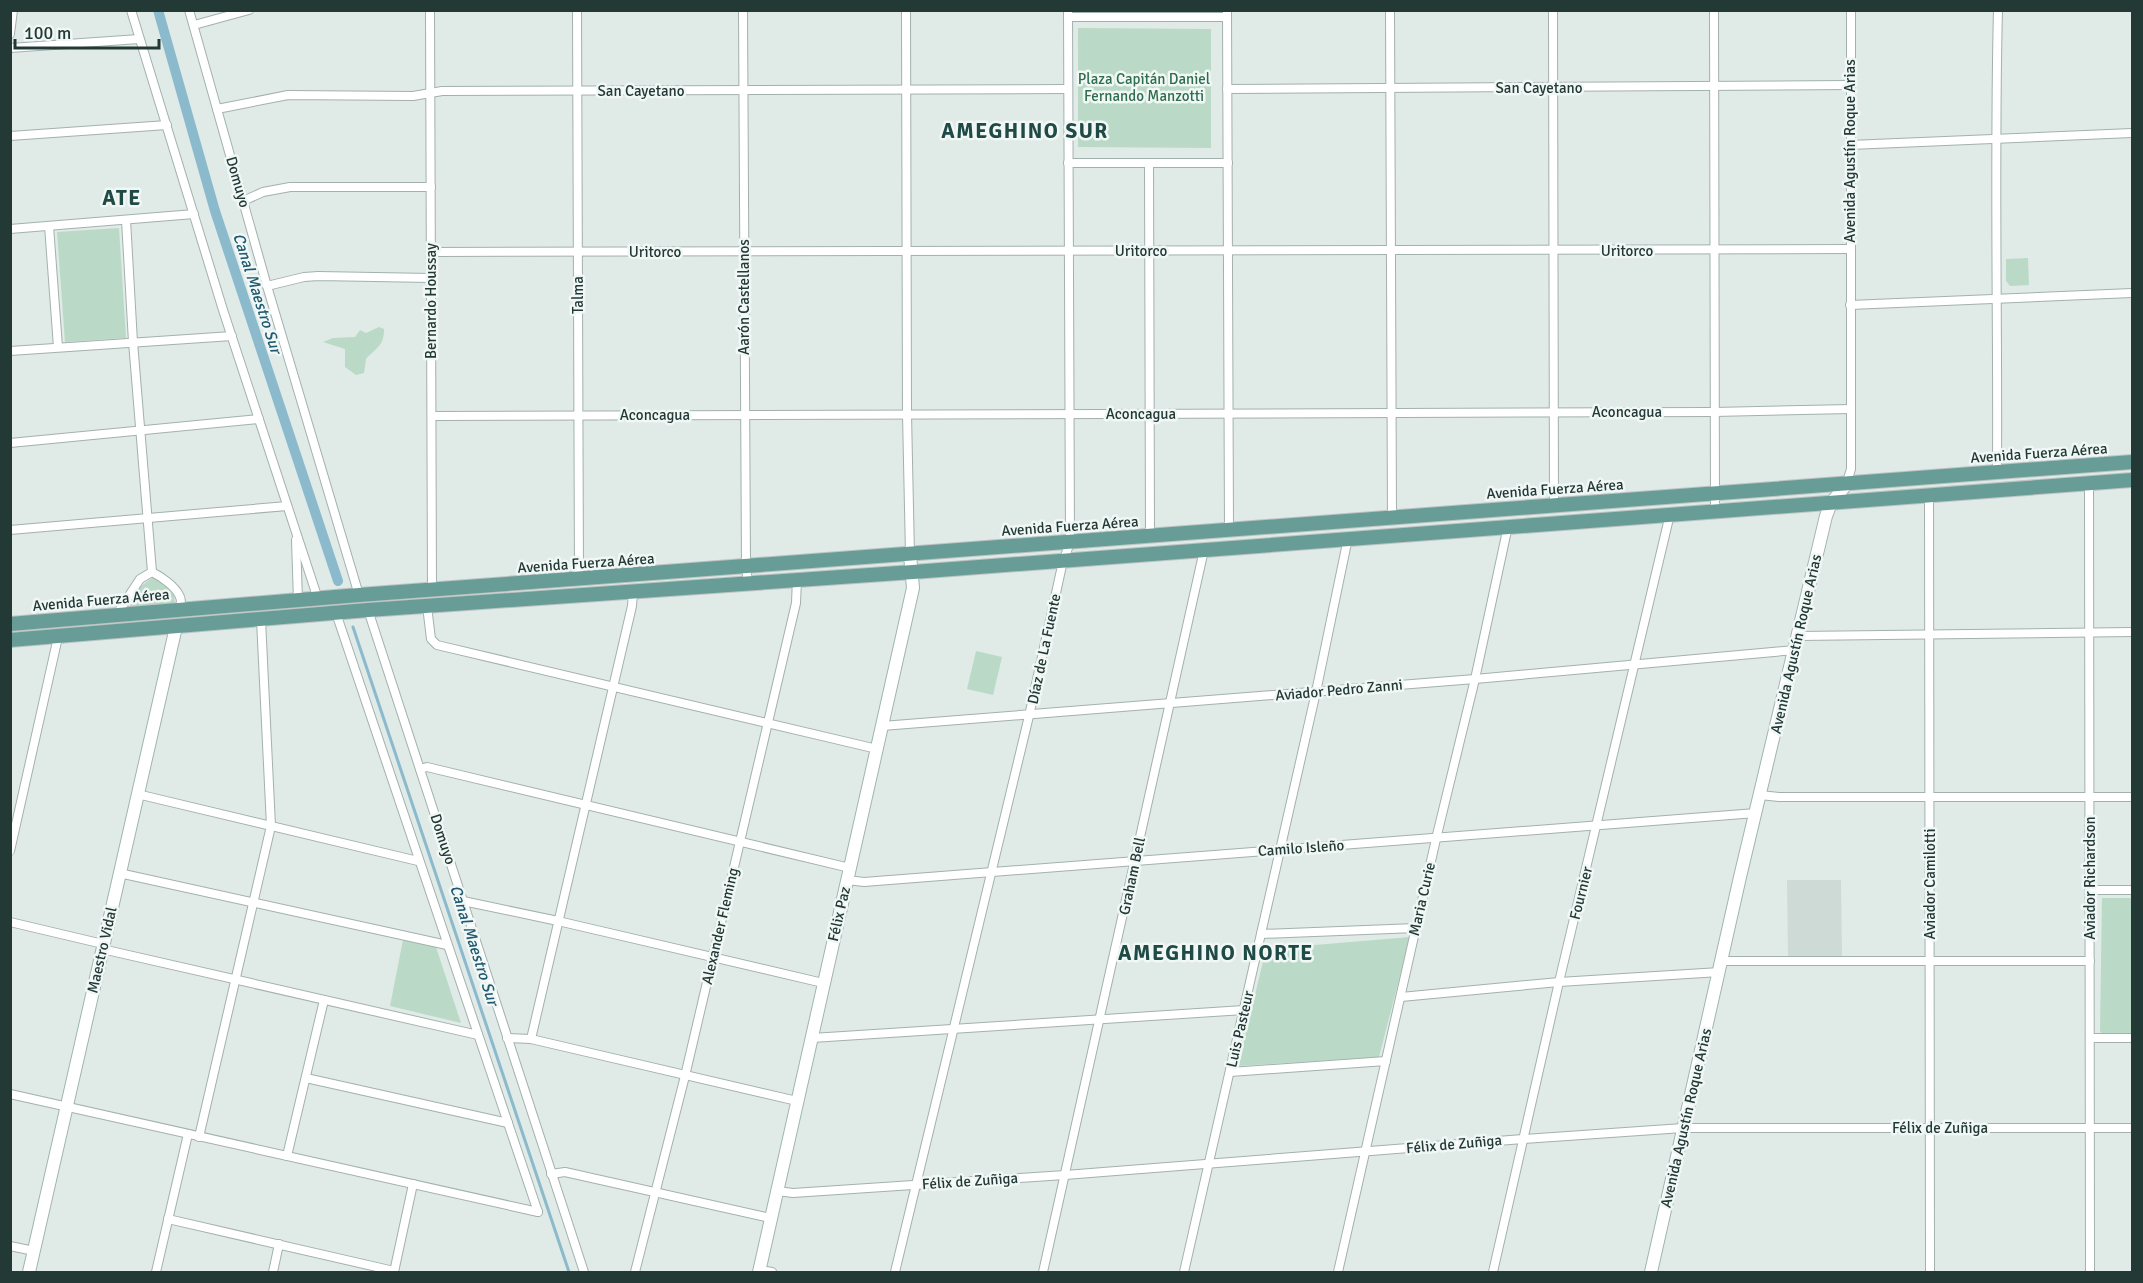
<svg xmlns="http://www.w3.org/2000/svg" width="2143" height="1283" viewBox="0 0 2143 1283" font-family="Signika,sans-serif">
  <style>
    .built { fill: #cedad6 }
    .green { fill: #badac7 }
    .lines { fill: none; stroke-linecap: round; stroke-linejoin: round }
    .stream { stroke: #8bbacc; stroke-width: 3 }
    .canal { stroke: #8bbacc; stroke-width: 10 }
    .minor-casing { stroke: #a3b1ae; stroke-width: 10 }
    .secondary-casing { stroke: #a0b5b0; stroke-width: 14 }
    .primary-casing { stroke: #bdc4c3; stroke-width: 16 }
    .minor { stroke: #fff; stroke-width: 8 }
    .secondary { stroke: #fff; stroke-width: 12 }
    .primary { stroke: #679d96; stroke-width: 14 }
    .labels { text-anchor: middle; stroke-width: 5; stroke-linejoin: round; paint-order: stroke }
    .park-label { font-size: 15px; fill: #2f6d4f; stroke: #f0f7f4 }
    .street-label { font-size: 15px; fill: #223936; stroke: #f0f7f4 }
    .water-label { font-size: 16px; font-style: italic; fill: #205971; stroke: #f0f7f4 }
    .district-label { font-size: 21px; font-weight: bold; letter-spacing: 1.5px; fill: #1f4a45; stroke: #f0f7f4 }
  </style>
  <rect width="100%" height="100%" fill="#e0eae7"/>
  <path class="built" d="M1787 880H1841L1842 957H1788Z"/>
  <g class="green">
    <path d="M1078 28 1211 29V148L1078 147Z"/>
    <path d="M119 228 126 338 65 342 57 232Z"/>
    <path d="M2028 258 2029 285 2010 286 2006 281V259Z"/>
    <path d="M379 327 384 329C384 346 377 347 366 359L364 373 356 375 345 367V349L323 342 333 338 355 337 360 330 366 333Z"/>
    <path d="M153 577C164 585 178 591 174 607L131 610C127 595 142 586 153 577Z"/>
    <path d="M976 651 1002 657 993 695 967 689Z"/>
    <path d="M2102 898H2132V1034H2104L2100 1032Z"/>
    <path d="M1410 937 1379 1057 1238 1066 1266 949Z"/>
    <path d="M403 940 436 947 461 1023 390 1006Z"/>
  </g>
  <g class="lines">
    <path class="stream" d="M353 627 569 1272"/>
    <path class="canal" d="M158 10 215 211 338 581"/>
    <g class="minor-casing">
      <g id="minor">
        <path d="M131 10 223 310 318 599"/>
        <path d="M189 10 267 286 359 595"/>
        <path d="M430 10 432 591"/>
        <path d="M577 10 579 580"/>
        <path d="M743 10 746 567 748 583"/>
        <path d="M906 10 907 414 910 555"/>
        <path d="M1227 10 1229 531"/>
        <path d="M1390 10 1392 518"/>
        <path d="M1553 10 1554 506"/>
        <path d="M1714 10 1715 510"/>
        <path d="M1068 17H1227"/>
        <path d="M194 25 249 10"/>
        <path d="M10 34 13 10"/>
        <path d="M10 48 139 39"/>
        <path d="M1227 89 1850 85"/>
        <path d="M217 109 288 95 413 96 442 91 1068 89"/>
        <path d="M10 136 167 125"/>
        <path d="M1850 145 2132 133"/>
        <path d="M1068 163H1228"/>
        <path d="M1149 163 1150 536"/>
        <path d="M243 201 263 192 290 187H431"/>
        <path d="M126 220 133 342 152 572"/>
        <path d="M49 226 58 347"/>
        <path d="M10 229 194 214"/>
        <path d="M431 252 1850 249"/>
        <path d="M267 286 304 277 318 276 431 278"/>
        <path d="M1850 305 2132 293"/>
        <path d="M10 351 232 336"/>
        <path d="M432 416 1714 412 1851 409"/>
        <path d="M10 443 259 419"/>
        <path d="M1997 472C1998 318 1994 164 1998 10"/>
        <path d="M2089 484 2090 1272"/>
        <path d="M1846 485 1851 469V10"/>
        <path d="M1929 495 1930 1272"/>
        <path d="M10 530 287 506"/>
        <path d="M296 540 298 601"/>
        <path d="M427 606 431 639 437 645 877 749"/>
        <path d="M368 610 584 1272"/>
        <path d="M336 613 538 1212"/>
        <path d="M117 614 140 579 152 572C160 576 175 586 179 595 182 599 181 605 180 610"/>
        <path d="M1798 636 2132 632"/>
        <path d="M882 726 1475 679 1795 650"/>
        <path d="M420 769 427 767 850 868"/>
        <path d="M137 794 418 861"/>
        <path d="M1760 795 1779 797H2132"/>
        <path d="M10 851 58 637"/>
        <path d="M119 873 447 945"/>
        <path d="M847 880 864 882 1756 813"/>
        <path d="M2090 890H2132"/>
        <path d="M463 901 558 921 823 983"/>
        <path d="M10 922 103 944"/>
        <path d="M1261 934 1416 928"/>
        <path d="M102 949 478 1035"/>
        <path d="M1722 961H2090"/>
        <path d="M1401 997 1559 982 1720 972"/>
        <path d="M507 1038 531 1039 797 1101"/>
        <path d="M812 1038 1244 1010"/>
        <path d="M2090 1038H2132"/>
        <path d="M531 1039 632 606 633 592"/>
        <path d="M1230 1072 1386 1061"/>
        <path d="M306 1078 508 1123"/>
        <path d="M10 1094 538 1212"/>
        <path d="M199 1137 271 826 261 620"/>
        <path d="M287 1156 324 1000"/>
        <path d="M551 1174 565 1172 770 1218"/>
        <path d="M777 1191 793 1193 1065 1175 1523 1139 1683 1128H2132"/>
        <path d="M168 1219 394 1271"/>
        <path d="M10 1246 34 1251"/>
        <path d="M760 1270 772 1272"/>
        <path d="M156 1272 188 1134"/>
        <path d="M273 1272 279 1244"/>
        <path d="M394 1272 413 1184"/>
        <path d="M635 1272 685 1076 796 603 797 579"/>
        <path d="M895 1272 1029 716 1063 561 1070 543 1068 10"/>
        <path d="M1043 1272 1204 550"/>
        <path d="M1184 1272 1316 692 1348 538"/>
        <path d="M1338 1272 1436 839 1475 679 1508 526"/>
        <path d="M1493 1272 1559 982 1670 514"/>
      </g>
    </g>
    <g class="secondary-casing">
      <g id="secondary">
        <path d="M29 1272 176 627"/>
        <path d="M759 1272 913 588 910 555"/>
        <path d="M1651 1272 1740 877 1826 516 1831 503 1846 485"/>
      </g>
    </g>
    <g class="primary-casing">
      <g id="primary">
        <path d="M10 624 359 595 2132 462"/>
        <path d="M10 640 368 610 913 572 2132 480"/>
      </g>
    </g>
    <use href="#minor" class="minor"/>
    <use href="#secondary" class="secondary"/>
    <use href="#primary" class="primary"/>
  </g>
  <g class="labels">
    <g class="park-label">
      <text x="1144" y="84">Plaza Capitán Daniel<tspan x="1144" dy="17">Fernando Manzotti</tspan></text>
    </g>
    <g class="street-label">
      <text x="1539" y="93">San Cayetano</text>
      <text x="641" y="96">San Cayetano</text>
      <text transform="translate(1850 151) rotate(-90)" y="5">Avenida Agustín Roque Arias</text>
      <text transform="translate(238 182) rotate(74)" y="5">Domuyo</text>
      <text x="1141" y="256">Uritorco</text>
      <text x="1627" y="256">Uritorco</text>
      <text x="655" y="257">Uritorco</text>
      <text transform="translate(578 295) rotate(-90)" y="5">Talma</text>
      <text transform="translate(744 297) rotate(-90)" y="5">Aarón Castellanos</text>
      <text transform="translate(431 301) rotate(-90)" y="5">Bernardo Houssay</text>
      <text x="1627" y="417">Aconcagua</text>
      <text x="1141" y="419">Aconcagua</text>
      <text x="655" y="420">Aconcagua</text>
      <text transform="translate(2039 453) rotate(-4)" y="5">Avenida Fuerza Aérea</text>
      <text transform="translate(1555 489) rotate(-4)" y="5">Avenida Fuerza Aérea</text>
      <text transform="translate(1070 526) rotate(-4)" y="5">Avenida Fuerza Aérea</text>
      <text transform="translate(586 563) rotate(-4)" y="5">Avenida Fuerza Aérea</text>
      <text transform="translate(101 600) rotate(-5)" y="5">Avenida Fuerza Aérea</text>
      <text transform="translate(1796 644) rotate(-77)" y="5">Avenida Agustín Roque Arias</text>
      <text transform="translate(1044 649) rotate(-78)" y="5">Díaz de La Fuente</text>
      <text transform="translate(1339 690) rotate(-5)" y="5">Aviador Pedro Zanni</text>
      <text transform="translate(443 839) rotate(72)" y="5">Domuyo</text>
      <text transform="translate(1301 848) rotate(-4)" y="5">Camilo Isleño</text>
      <text transform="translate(1132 876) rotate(-78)" y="5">Graham Bell</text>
      <text transform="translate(2090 878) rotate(-90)" y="5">Aviador Richardson</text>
      <text transform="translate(1930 884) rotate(-90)" y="5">Aviador Camilotti</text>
      <text transform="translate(1581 893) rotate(-76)" y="5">Fournier</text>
      <text transform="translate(1422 899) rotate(-77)" y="5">Maria Curie</text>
      <text transform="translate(839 914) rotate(-77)" y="5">Félix Paz</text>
      <text transform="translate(720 926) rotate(-77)" y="5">Alexander Fleming</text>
      <text transform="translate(102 950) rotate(-77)" y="5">Maestro Vidal</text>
      <text transform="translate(1240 1029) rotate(-77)" y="5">Luis Pasteur</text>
      <text transform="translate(1686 1118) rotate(-77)" y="5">Avenida Agustín Roque Arias</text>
      <text x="1940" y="1133">Félix de Zuñiga</text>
      <text transform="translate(1454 1144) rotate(-5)" y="5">Félix de Zuñiga</text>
      <text transform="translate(970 1181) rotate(-4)" y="5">Félix de Zuñiga</text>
    </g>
    <g class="water-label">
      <text transform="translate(258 293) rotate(72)" y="6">Canal Maestro Sur</text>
      <text transform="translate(475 945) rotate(72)" y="6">Canal Maestro Sur</text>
    </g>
    <g class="district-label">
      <text x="1025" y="138">AMEGHINO SUR</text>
      <text x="122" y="205">ATE</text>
      <text x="1216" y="960">AMEGHINO NORTE</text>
    </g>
  </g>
  <rect width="2143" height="1283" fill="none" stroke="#223936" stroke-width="24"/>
  <path d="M15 39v9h144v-9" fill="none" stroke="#223936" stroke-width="3"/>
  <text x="24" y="39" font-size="18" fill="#223936" stroke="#f0f7f4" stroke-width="4.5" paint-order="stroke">100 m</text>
</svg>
